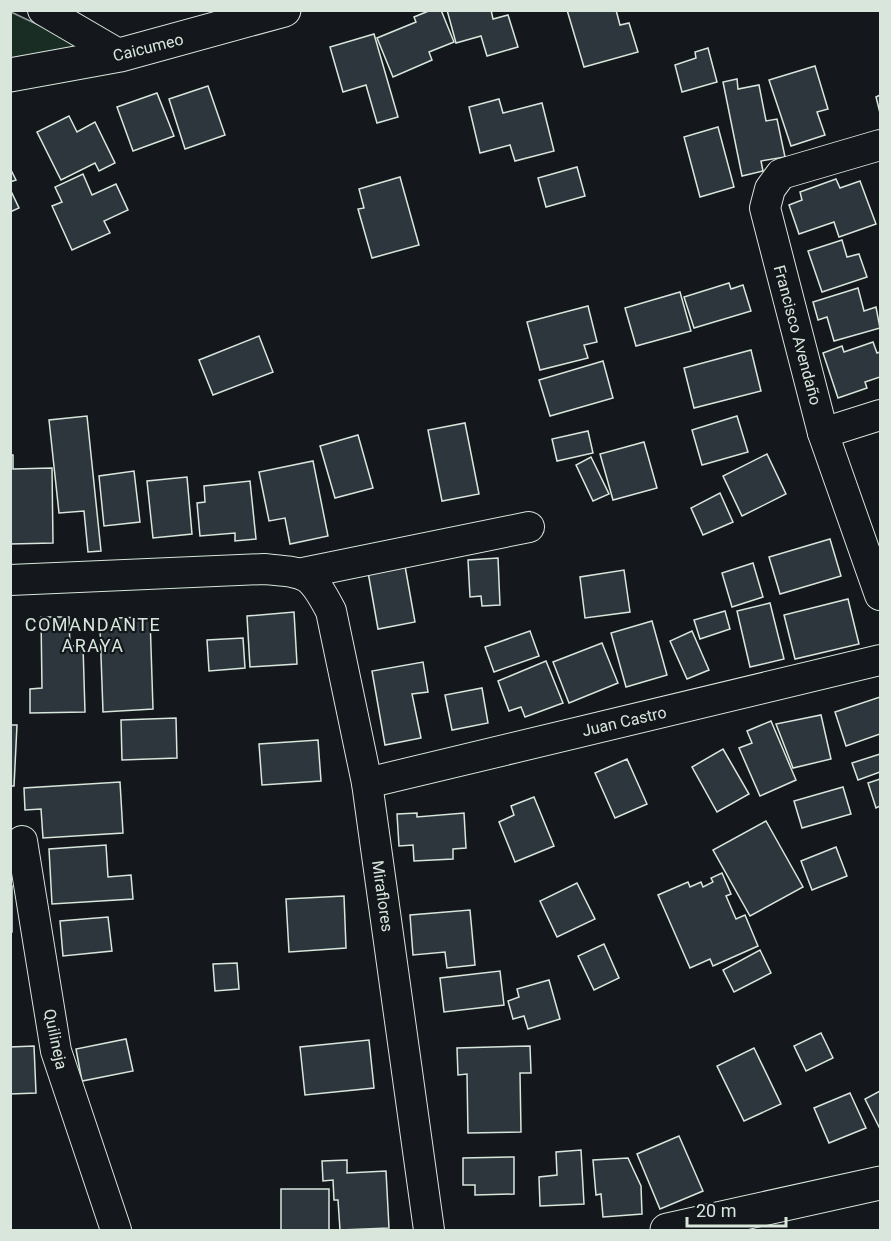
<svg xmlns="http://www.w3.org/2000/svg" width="891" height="1241" viewBox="0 0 891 1241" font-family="Roboto,sans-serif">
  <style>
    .green { fill: #1a2d24; stroke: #939e99; stroke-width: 1.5 }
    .building { fill: #2c363c; stroke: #d8e6dc; stroke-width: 1.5 }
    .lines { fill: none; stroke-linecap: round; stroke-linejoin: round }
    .street-casing { stroke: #d8e6dc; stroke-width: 32 }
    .secondary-casing { stroke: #d8e6dc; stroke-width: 35 }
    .street { stroke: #14181c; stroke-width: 30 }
    .secondary { stroke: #14181c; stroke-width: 33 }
    .labels { text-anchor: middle; stroke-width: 4.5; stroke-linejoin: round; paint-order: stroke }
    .street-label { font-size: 16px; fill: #d8e6dc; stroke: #14181c }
    .neighbourhood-label { font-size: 18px; letter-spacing: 1.5px; fill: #d8e6dc; stroke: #14181c }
  </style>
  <rect width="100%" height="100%" fill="#14181c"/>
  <path class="green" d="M11 12 62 36 85 50 11 63Z"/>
  <g class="building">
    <path d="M431 10H441L454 42 429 52 432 60 393 77 377 38 416 22 414 17Z"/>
    <path d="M447 10H491L493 19 508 15 518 47 487 56 481 36 456 43Z"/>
    <path d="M567 10H616L620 25 629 23 638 52 584 67Z"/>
    <path d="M374 34 398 117 377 123 366 85 343 92 330 47Z"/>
    <path d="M708 48 717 82 682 92 675 65 696 58 695 52Z"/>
    <path d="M815 66 828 109 817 112 825 135 791 146 769 80Z"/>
    <path d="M737 79 738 89 759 85 766 121 777 119 785 157 761 161 763 171 742 176 723 82Z"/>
    <path d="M208 86 225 135 185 149 169 99Z"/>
    <path d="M157 93 174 136 133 151 117 107Z"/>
    <path d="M880 95V113L876 97Z"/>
    <path d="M499 99 503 113 542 103 554 151 515 161 510 145 480 153 469 107Z"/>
    <path d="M69 116 77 132 95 122 115 163 99 171 95 163 61 180 37 132Z"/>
    <path d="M718 127 734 187 700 197 684 137Z"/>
    <path d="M577 167 585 196 546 207 538 178Z"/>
    <path d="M10 168 16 180 10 182Z"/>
    <path d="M83 174 92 195 116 184 128 210 104 221 110 233 72 250 52 206 62 202 55 187Z"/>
    <path d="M400 177 419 245 372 258 358 209 364 208 359 189Z"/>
    <path d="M836 179 840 188 860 181 876 224 839 237 834 222 799 234 789 205 802 200 800 192Z"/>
    <path d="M10 189 19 208 10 212Z"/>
    <path d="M842 240 847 257 859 254 867 277 822 292 808 251Z"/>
    <path d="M729 283 731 289 743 285 751 311 694 328 684 297Z"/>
    <path d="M858 288 864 311 876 307 880 328 834 341 827 317 818 320 813 302Z"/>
    <path d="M680 292 691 331 636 346 625 308Z"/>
    <path d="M588 306 597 342 584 345 588 358 540 370 527 322Z"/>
    <path d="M259 336 273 372 213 395 199 360Z"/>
    <path d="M873 342 877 353 880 352V377L865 382 867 388 838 398 823 353 842 346 844 352Z"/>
    <path d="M751 350 761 391 694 408 684 368Z"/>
    <path d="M603 361 613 398 550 416 539 380Z"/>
    <path d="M87 416 101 551 88 552 84 511 59 513 49 420Z"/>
    <path d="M737 416 748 452 702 465 692 430Z"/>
    <path d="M465 423 479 494 442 501 428 430Z"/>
    <path d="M588 431 593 453 557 461 552 439Z"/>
    <path d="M358 435 373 488 335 498 320 446Z"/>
    <path d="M644 442 657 488 613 500 600 454Z"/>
    <path d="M767 454 786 494 742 516 723 476Z"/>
    <path d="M10 455H13V469L52 468 53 543 10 544Z"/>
    <path d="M591 457 609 494 593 501 576 465Z"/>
    <path d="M313 461 328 536 290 544 285 518 269 521 259 472Z"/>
    <path d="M134 471 140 522 104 526 99 476Z"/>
    <path d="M187 477 192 534 153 538 147 481Z"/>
    <path d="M250 481 256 539 235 541V533L200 536 197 503 205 502 204 486Z"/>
    <path d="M720 493 733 522 703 535 691 508Z"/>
    <path d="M830 539 841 576 780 594 769 557Z"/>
    <path d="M498 558 500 605 482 606 481 596 470 597 468 560Z"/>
    <path d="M753 563 763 597 732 607 722 573Z"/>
    <path d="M405 566 415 622 378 629 368 572Z"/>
    <path d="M624 570 630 612 585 618 580 577Z"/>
    <path d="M848 599 859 644 795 659 784 615Z"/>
    <path d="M770 603 784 659 750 667 737 611Z"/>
    <path d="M725 611 730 629 700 639 694 620Z"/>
    <path d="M294 612 297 664 250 667 247 616Z"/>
    <path d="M41 617H69L70 646H83L85 712 30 713V689L42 688Z"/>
    <path d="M150 617 153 709 103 712 100 628H116V618Z"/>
    <path d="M652 621 667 675 626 687 611 633Z"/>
    <path d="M530 631 539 656 494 672 485 647Z"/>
    <path d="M692 631 709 670 687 679 670 641Z"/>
    <path d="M243 638 245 668 209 671 207 640Z"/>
    <path d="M602 643 618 683 569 703 553 662Z"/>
    <path d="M546 661 563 703 525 717 521 707 509 711 498 681Z"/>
    <path d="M423 662 428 692 412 694 421 738 385 745 372 671Z"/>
    <path d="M482 688 488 723 452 730 445 695Z"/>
    <path d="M880 697V734L846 746 835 712Z"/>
    <path d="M821 715 831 759 793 768 776 724Z"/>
    <path d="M176 718 177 758 122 760 121 720Z"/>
    <path d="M771 721 796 780 760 796 739 748 752 743 747 731Z"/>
    <path d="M10 725H17L14 786H10Z"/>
    <path d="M318 740 321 781 262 785 259 744Z"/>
    <path d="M723 749 749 794 717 812 692 767Z"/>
    <path d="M880 754V772L858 780 852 763Z"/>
    <path d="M627 759 647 804 615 818 595 773Z"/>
    <path d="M880 779V806L876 808 868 783Z"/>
    <path d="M120 782 123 833 43 838 41 809 25 810 24 788Z"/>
    <path d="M843 787 851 814 802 828 794 801Z"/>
    <path d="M534 797 554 846 515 862 499 822 514 815 511 806Z"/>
    <path d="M417 813V817L464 813 466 848 453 849V859L414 861 413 845 399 846 397 814Z"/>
    <path d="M766 821 803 887 750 916 713 850Z"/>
    <path d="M106 845 108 877 131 875 133 899 52 904 49 849Z"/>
    <path d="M836 847 847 876 812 890 801 861Z"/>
    <path d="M722 873 731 894 726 896 736 919 745 915 758 946 713 966 710 959 690 968 658 895 688 882 690 887 701 882 703 887 713 882 711 878Z"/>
    <path d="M577 883 595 919 557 937 540 901Z"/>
    <rect x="10" y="886" width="2" height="46"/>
    <path d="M344 896 346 948 289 952 286 899Z"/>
    <path d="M470 910 475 965 447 968 445 952 413 955 410 915Z"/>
    <path d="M108 917 112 951 63 956 60 921Z"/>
    <path d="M604 944 619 978 594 990 578 956Z"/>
    <path d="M760 950 771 973 734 992 723 970Z"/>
    <path d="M237 963 239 989 215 991 213 964Z"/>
    <path d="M500 971 504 1005 444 1012 440 978Z"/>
    <path d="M549 980 560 1019 528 1029 524 1016 513 1019 508 1001 519 997 517 989Z"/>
    <path d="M821 1033 833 1058 806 1071 794 1046Z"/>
    <path d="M126 1039 133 1071 82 1081 76 1049Z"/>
    <path d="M369 1040 374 1088 305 1095 300 1047Z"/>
    <path d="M34 1046 36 1093 10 1094V1047Z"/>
    <path d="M530 1046 531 1073H520L521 1132 468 1133 467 1074 458 1075 457 1048Z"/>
    <path d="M754 1048 781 1104 744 1121 717 1066Z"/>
    <path d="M880 1091V1129L865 1099Z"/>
    <path d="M850 1093 866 1128 829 1143 814 1108Z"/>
    <path d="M679 1136 703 1191 660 1209 637 1154Z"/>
    <path d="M581 1150 584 1204 540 1206 539 1177 557 1175 556 1152Z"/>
    <path d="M514 1157V1194L475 1195V1185H463V1158Z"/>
    <path d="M628 1158 641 1186 642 1214 603 1217 601 1194 596 1195 593 1160Z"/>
    <path d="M347 1160V1173L386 1171 389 1228 340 1230 338 1200H334L333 1180 323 1181 322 1161Z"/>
    <rect x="281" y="1189" width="48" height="41"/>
  </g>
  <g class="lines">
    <g class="street-casing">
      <g id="street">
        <path d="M43 10 120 55"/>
        <path d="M880 145 781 174 770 189 765 208 823 433 880 595"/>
        <path d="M823 433 880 415"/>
        <path d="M303 573 529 527"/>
        <path d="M10 580 264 569C307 573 310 571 331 611L367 783 429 1230"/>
        <path d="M367 783 880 660"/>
        <path d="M22 841 56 1051 116 1230"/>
      </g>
    </g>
    <g class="secondary-casing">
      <g id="secondary">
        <path d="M10 75 120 55 284 10"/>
        <path d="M667 1230 880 1183"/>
      </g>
    </g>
    <use href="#street" class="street"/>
    <use href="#secondary" class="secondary"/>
  </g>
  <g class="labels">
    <g class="street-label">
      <text transform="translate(148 47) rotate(-14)" y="6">Caicumeo</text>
      <text transform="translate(798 335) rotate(75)" y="6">Francisco Avendaño</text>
      <text transform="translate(624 721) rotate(-13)" y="6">Juan Castro</text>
      <text transform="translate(383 896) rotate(82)" y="6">Miraflores</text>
      <text transform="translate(56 1039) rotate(78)" y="6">Quilineja</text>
    </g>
    <g class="neighbourhood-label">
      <text x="93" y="631">COMANDANTE<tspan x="93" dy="21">ARAYA</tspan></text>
    </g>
  </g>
  <rect width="891" height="1241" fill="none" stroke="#d8e6dc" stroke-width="24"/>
  <path d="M687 1217v9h99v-9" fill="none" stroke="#d8e6dc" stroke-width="3"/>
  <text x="696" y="1217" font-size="18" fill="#d8e6dc" stroke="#14181c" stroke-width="4.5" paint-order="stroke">20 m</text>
</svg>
